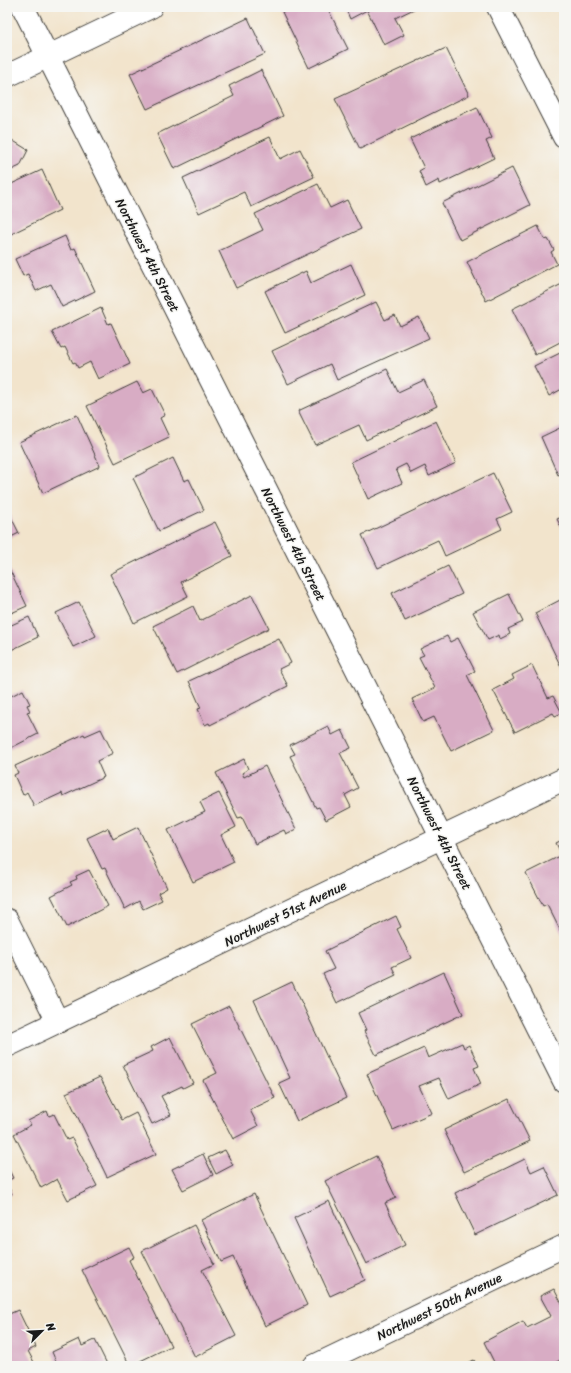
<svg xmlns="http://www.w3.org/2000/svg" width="571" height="1373" viewBox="0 0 571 1373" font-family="Sriracha,sans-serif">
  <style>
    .building { fill: #d8acc4 }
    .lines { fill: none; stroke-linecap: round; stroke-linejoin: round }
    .minor-casing { stroke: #3c3a36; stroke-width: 24 }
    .minor { stroke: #fff; stroke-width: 22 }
    .labels { text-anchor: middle; stroke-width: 3; stroke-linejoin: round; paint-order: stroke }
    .street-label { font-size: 13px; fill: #1c1c1c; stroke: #f6f6f2 }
  </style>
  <rect width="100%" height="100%" fill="#f6f6f2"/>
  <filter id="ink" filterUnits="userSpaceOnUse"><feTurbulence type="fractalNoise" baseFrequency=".025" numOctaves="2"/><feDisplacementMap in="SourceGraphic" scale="8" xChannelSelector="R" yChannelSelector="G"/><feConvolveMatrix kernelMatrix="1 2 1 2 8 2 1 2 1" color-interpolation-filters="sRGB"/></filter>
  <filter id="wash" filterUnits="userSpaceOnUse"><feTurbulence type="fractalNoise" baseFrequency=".012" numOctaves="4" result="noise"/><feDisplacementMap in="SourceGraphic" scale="16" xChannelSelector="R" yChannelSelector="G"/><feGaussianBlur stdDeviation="0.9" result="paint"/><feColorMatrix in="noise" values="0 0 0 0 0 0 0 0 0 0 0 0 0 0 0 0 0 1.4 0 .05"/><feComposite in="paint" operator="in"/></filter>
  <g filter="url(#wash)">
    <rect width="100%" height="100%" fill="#f2e4cc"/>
    <g id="blocks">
      <g class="building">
        <path d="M291 7H327L348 49 309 68 282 12Z"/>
        <path d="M345 7H418L395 18 404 35 384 45 367 10 350 19Z"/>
        <path d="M248 18 265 54 147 109 130 74Z"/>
        <path d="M446 48 469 95 360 149 335 99Z"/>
        <path d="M261 70 283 116 174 169 157 134 234 96 229 86Z"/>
        <path d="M477 107 492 138 486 141 494 158 440 184 439 180 426 187 419 171 424 168 410 139Z"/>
        <path d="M7 137 28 150 20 166 7 172Z"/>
        <path d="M270 137 280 159 300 149 314 177 251 207 244 192 199 213 183 178Z"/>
        <path d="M512 168 530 205 460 240 442 203Z"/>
        <path d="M42 170 60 210 7 236V186Z"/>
        <path d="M318 184 330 208 347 200 361 229 236 288 219 251 263 230 255 214Z"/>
        <path d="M538 226 545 240 548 239 554 250 551 252 557 264 486 301 467 262Z"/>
        <path d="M65 236 71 250 75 248 95 291 62 307 51 284 36 291 28 274 23 276 15 259Z"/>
        <path d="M351 264 365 295 285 333 265 291 306 271 311 283Z"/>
        <path d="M564 283V340L535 355 512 309Z"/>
        <path d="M376 302 385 320 395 315 400 326 419 317 429 338 337 380 330 364 288 384 272 351Z"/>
        <path d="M101 308 108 324 111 323 130 364 98 379 90 362 78 368 75 362 73 363 65 347 61 349 52 332Z"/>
        <path d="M564 351V394L562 389 549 396 534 366Z"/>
        <path d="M387 369 398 392 424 380 437 406 366 440 359 425 315 445 298 411Z"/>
        <path d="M137 382 143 393 152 389 165 415 160 418 169 437 115 463 87 406Z"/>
        <path d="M77 415 100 466 43 493 19 442Z"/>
        <path d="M436 421 456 463 429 476 425 466 411 473 406 464 396 469 402 483 368 499 351 462Z"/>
        <path d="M564 426V472L558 475 541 437Z"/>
        <path d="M173 458 184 481 189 479 204 510 159 531 133 478Z"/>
        <path d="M493 473 512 512 497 519 502 529 445 556 438 540 378 568 362 535Z"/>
        <path d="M7 509 19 533 7 539Z"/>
        <path d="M564 516V533L557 519Z"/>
        <path d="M215 522 232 556 181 582 188 596 134 623 110 574Z"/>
        <path d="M7 564 27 606 7 615Z"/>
        <path d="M448 566 462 594 405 621 392 593Z"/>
        <path d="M509 594 523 622 508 629 510 634 500 639 499 635 488 640 473 612Z"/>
        <path d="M252 595 269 628 177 674 153 626 193 606 200 621Z"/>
        <path d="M564 598V673L535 613Z"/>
        <path d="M79 602 96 636 73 647 56 613Z"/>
        <path d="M29 617 38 637 7 652V627Z"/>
        <path d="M447 636 450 642 458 638 475 671 467 675 494 730 451 751 434 717 423 722 412 699 435 688 419 657 424 655 420 649Z"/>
        <path d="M279 639 291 663 279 669 288 686 210 725 209 723 205 725 198 709 201 708 189 681Z"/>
        <path d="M532 665 548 698 553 696 562 713 555 716 553 713 515 732 493 690 514 679 512 675Z"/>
        <path d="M23 690 30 704 27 705 30 711 27 712 38 734 7 750V698Z"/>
        <path d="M328 726 332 735 342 730 351 748 340 753 358 788 345 795 351 807 326 820 319 807 316 808 290 756 295 754 290 745Z"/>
        <path d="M101 729 113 753 97 761 104 777 63 796 62 793 34 806 27 792 23 795 14 775 18 773 15 766 84 734 85 736Z"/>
        <path d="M244 759 248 769 242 773 244 777 265 766 296 829 286 834 284 830 255 844 242 817 238 818 216 773Z"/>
        <path d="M219 793 236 827 221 835 234 862 193 882 168 830 205 812 200 802Z"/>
        <path d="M138 827 167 888 158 893 162 900 143 909 139 901 125 909 105 868 102 869 87 838 108 828 113 839Z"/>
        <path d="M564 839V933L562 934 547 904 543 906 526 873 562 855 556 843Z"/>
        <path d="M89 870 108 906 67 927 51 896 72 885 70 882 77 879 76 876Z"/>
        <path d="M396 916 401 927 397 929 411 958 392 967 396 975 337 1003 323 974 334 969 325 951Z"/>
        <path d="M444 972 463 1014 376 1055 364 1031 366 1030 358 1013Z"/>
        <path d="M292 982 346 1098 297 1121 279 1083 290 1078 254 1000Z"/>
        <path d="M229 1006 275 1098 250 1110 258 1126 233 1139 203 1080 217 1073 192 1024Z"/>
        <path d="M170 1037 193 1083 183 1088 182 1086 161 1096 171 1115 152 1124 123 1065 153 1051 151 1047Z"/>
        <path d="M462 1043 464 1048 469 1045 474 1055 479 1066 474 1068 481 1084 449 1099 439 1078 419 1086 432 1113 393 1130 367 1074 424 1048 428 1058Z"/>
        <path d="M100 1077 122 1120 136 1113 156 1154 107 1177 66 1093Z"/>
        <path d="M509 1099 530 1141 464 1172 444 1130Z"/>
        <path d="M47 1111 49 1116 54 1114 67 1140 72 1138 97 1186 68 1200 57 1179 41 1188 14 1134 31 1125 28 1121Z"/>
        <path d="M225 1150 233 1165 216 1174 208 1158Z"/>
        <path d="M203 1154 213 1175 183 1190 172 1169Z"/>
        <path d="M376 1156 396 1198 385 1203 405 1245 366 1264 325 1181Z"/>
        <path d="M525 1159 531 1172 544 1166 558 1195 475 1235 455 1193Z"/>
        <path d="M7 1166 13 1178 7 1181Z"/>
        <path d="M7 1184 12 1194 7 1197Z"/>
        <path d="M254 1194 307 1305 265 1326 233 1257 221 1262 201 1220Z"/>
        <path d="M329 1201 365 1280 330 1296 294 1218Z"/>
        <path d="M194 1225 214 1264 202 1270 236 1336 195 1357 142 1251Z"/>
        <path d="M129 1247 134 1257 129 1260 171 1346 130 1366 82 1270Z"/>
        <path d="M554 1289 564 1308V1358L549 1366H496L484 1342 523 1321 527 1328 551 1316 540 1296Z"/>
        <path d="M18 1310 36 1347 28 1351 36 1366H7V1315Z"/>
        <path d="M79 1339 82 1346 95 1340 108 1366H58L52 1352Z"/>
        <path d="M474 1360 477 1366H462Z"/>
      </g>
    </g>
  </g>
  <g filter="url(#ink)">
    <use href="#blocks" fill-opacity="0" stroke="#3c3a36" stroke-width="1"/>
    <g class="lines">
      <g class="minor-casing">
        <g id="minor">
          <path d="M23 7 564 1081"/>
          <path d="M498 7 564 137"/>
          <path d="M7 76 151 7"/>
          <path d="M7 920 58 1022"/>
          <path d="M7 1046 564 779"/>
          <path d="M314 1366 564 1246"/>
        </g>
      </g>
      <use href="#minor" class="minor"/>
    </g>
  </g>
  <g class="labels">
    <g class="street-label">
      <text transform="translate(148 255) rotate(63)" y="5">Northwest 4th Street</text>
      <text transform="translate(294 544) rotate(63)" y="5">Northwest 4th Street</text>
      <text transform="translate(440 833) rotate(63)" y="5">Northwest 4th Street</text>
      <text transform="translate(285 913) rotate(-26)" y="5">Northwest 51st Avenue</text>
      <text transform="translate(439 1306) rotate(-26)" y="5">Northwest 50th Avenue</text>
    </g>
  </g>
  <rect width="571" height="1373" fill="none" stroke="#f6f6f2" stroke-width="24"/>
  <g transform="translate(42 1331) rotate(66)" stroke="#f6f6f2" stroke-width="3" paint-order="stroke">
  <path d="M0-3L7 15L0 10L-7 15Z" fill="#1c1c1c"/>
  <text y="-6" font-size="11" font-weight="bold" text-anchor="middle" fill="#1c1c1c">N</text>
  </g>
</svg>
